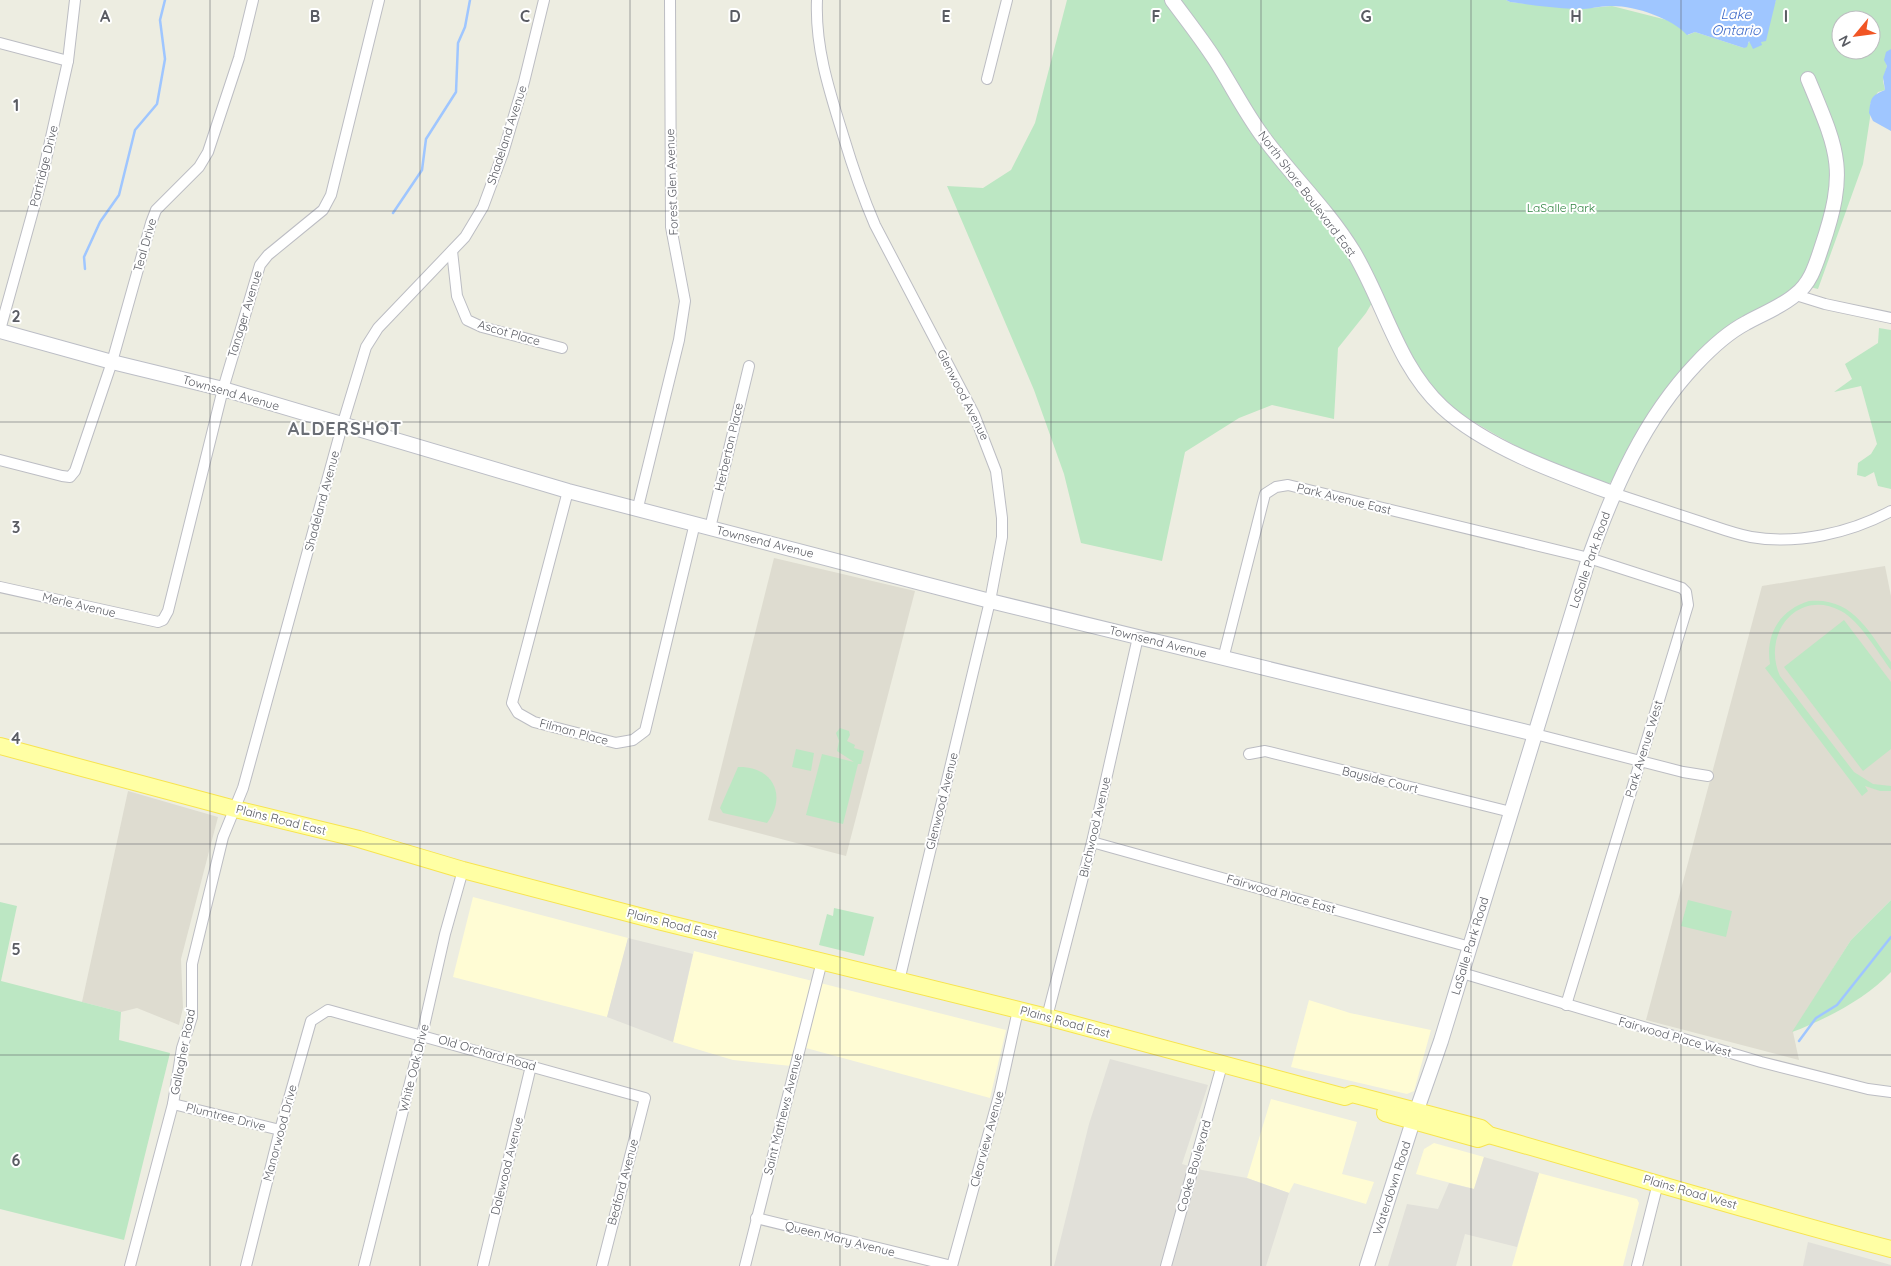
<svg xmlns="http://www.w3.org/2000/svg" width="1891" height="1266" viewBox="0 0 1891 1266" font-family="Quicksand,sans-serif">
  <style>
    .commercial { fill: #fffcd4 }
    .industrial { fill: #e1e0d9 }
    .education { fill: #dedcd0 }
    .green { fill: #bce7c3; fill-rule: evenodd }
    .water { fill: #9fc6ff }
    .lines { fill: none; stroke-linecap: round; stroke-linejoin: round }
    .stream { stroke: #9fc6ff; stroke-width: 2.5 }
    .street-casing { stroke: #bcbdc3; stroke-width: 12 }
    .secondary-casing { stroke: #bcbec6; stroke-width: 16 }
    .primary-casing { stroke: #f7e450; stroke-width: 18 }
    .street { stroke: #fff; stroke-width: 10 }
    .secondary { stroke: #fff; stroke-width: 14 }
    .primary { stroke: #ffffa4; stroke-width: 16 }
    .grid { fill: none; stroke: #5a5c63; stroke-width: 1; stroke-opacity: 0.55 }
    .labels { text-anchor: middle; stroke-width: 4; stroke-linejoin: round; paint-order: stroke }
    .street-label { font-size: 12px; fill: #5a5c63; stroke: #fff }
    .park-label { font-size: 12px; fill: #308441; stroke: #fff }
    .water-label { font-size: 14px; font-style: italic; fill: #3d6ac8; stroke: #fff }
    .district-label { font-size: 18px; font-weight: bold; letter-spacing: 1px; fill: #6a6e75; stroke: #fff }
    .grid-label { font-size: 16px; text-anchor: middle; font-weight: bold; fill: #5a5c63; stroke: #fff; stroke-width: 4; stroke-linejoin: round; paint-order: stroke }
  </style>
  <rect width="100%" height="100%" fill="#edede1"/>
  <g class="commercial">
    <path d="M473 897 628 938 607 1017 453 977Z"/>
    <path d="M694 951 1006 1030 990 1098 806 1048 801 1067 733 1060 673 1042Z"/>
    <path d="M1309 1000 1350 1013 1431 1030 1414 1091 1407 1094 1291 1067Z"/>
    <path d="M1271 1099 1357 1122 1342 1174 1374 1182 1366 1204 1294 1183 1289 1193 1247 1178Z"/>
    <path d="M1434 1143 1484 1157 1474 1189 1416 1174 1424 1149Z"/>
    <path d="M1539 1173 1637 1199 1639 1203 1623 1266H1512Z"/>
  </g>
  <g class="industrial">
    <path d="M628 938 693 954 673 1042 607 1017Z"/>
    <path d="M1110 1059 1208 1085 1182 1164 1202 1170 1247 1178 1289 1193 1266 1266H1054L1089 1124Z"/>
    <path d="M1484 1157 1539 1173 1517 1247 1465 1234 1456 1266H1388L1407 1204 1438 1209 1449 1183 1474 1189Z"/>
    <path d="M1808 1242 1891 1265V1266H1803Z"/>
  </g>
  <g class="education">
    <path d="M774 558 915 591 846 856 708 820Z"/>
    <path d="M1885 566 1891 596V900L1851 940 1793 1032 1799 1060 1646 1020 1762 586Z"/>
    <path d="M128 791 218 817 181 959 183 1008 179 1025 137 1008 121 1012 82 1002Z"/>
  </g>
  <g class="green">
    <path d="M1067 0H1506L1510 2 1578 9 1612 6 1667 20 1679 25 1688 35 1695 32 1744 48 1750 41 1761 42 1776 0H1891V49L1885 61 1887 66 1883 81 1885 90 1878 92 1870 104V118L1863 164 1818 289 1806 286 1718 344 1610 483C1585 487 1453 415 1436 394 1411 363 1396 327 1379 291L1366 313 1338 348 1334 419 1272 405 1239 418 1185 452 1162 561 1081 543 1064 474 1034 390 947 186 983 188 1011 170 1035 123ZM1841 20H1871V50H1841Z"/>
    <path d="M1879 328 1891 330V489L1878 486 1874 472 1865 477 1857 475 1858 463 1871 454 1877 444 1861 386 1834 392 1852 379 1845 364 1878 343Z"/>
    <path d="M1809 601C1853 597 1868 631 1891 662V670C1878 653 1860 621 1841 611 1798 588 1761 634 1780 676L1854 772 1873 784 1891 786V791H1880L1865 786 1868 791 1862 796 1765 668 1770 664C1765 634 1780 610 1809 601Z"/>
    <path d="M1844 620 1891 682V749L1863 771 1784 667Z"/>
    <path d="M840 728 849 731 850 735 847 741 855 745 854 748 864 751 861 764H858L843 824 806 815 822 754 854 762 837 751 839 741 836 733Z"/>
    <path d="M796 749 814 753 811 771 792 767Z"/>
    <path d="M738 767C772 766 788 795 767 823L723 813 720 808Z"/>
    <path d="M1688 900 1732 911 1726 937 1681 926Z"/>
    <path d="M1891 900V972C1867 998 1825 1020 1792 1032L1851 940Z"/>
    <path d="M0 902 17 906 1 981 121 1012 119 1040 170 1053 124 1240 0 1209Z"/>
    <path d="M834 908 874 917 864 956 819 945 827 914 833 916Z"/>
  </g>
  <g class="water">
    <path d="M1506 0H1776L1766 41 1761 42 1762 45 1753 49 1749 41 1747 47 1744 48 1695 32 1687 35C1672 18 1633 5 1610 6 1599 6 1587 10 1575 9 1554 8 1532 5 1510 2Z"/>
    <path d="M1891 49V131L1873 121 1869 113C1871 97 1871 96 1885 90L1883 77 1887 66 1884 60 1886 52Z"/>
  </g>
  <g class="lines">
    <g class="stream">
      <path d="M393 213 422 170 426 139 456 92 458 43 465 27 470 0"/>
      <path d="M85 269 84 257 100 222 119 195 135 130 157 104 165 59 160 20 165 0"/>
      <path d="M1799 1041 1816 1018 1837 1005 1891 937"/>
    </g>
    <g class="street-casing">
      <g id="street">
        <path d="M817 0C815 47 829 90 843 135 852 165 862 195 875 225L974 414 996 471 1002 518V537L990 601 899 981"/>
        <path d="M0 43 68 61"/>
        <path d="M987 79 1007 0"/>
        <path d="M452 251 457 296 467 320 482 327 562 348"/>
        <path d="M1796 295 1825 304 1891 318"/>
        <path d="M0 330 41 182 68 61 75 0"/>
        <path d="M0 460 62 476 70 477 75 471 112 362 151 223 156 210 199 167 208 152 239 58 253 0"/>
        <path d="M568 491 512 703 518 713 534 722 616 743 633 740 645 731 695 523"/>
        <path d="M1613 493C1643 503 1673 513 1704 523 1719 528 1735 534 1751 537 1797 545 1850 533 1891 511"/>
        <path d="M638 507 679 340 685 301 671 227 670 0"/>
        <path d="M710 528 749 366"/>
        <path d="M0 587 158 622 163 620 168 611 223 389 260 265 268 255 323 210 331 195 379 0"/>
        <path d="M1223 659 1265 494 1276 487 1288 485 1589 558 1682 588 1686 592 1688 605 1566 1005"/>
        <path d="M1535 734 1683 772 1708 776"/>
        <path d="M1249 754 1265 751 1511 812"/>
        <path d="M1092 842 1470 947"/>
        <path d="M1462 973 1761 1062 1868 1089 1891 1092"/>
        <path d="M1047 1017 1092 842 1138 637"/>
        <path d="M173 1104 280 1130"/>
        <path d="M756 1218 952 1266"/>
        <path d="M130 1266 173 1104 182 1048 192 1017V964L223 837 243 788 342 426 366 347 378 328 465 237 483 207 503 153 524 82 544 0"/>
        <path d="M246 1266 280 1130 311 1021 328 1010 645 1098 602 1266"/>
        <path d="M364 1266 422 1035 445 934 463 870"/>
        <path d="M483 1266 531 1066"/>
        <path d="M745 1266 822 961"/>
        <path d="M952 1266 1000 1092 1018 1010"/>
        <path d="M1166 1266 1222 1065"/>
        <path d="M1637 1266 1658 1183"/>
      </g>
    </g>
    <g class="secondary-casing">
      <g id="secondary">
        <path d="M1172 0C1186 19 1201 38 1214 58 1231 84 1245 113 1264 138 1292 176 1328 210 1353 251 1384 302 1397 365 1442 407 1485 447 1558 473 1613 493"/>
        <path d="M0 331 112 362 223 389 568 491 990 601 1535 734"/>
        <path d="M1367 1266 1413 1121 1441 1041 1589 558C1614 488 1644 419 1696 364 1711 348 1727 333 1746 323 1762 314 1781 307 1795 295 1811 283 1816 264 1822 246 1848 169 1838 151 1808 79"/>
      </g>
    </g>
    <g class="primary-casing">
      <g id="primary">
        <path d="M0 746 235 809 359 839 463 870 662 922 1047 1017 1345 1097 1352 1094 1481 1128 1489 1135C1623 1173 1756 1214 1891 1249"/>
        <path d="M1385 1113 1478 1139 1489 1135"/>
      </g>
    </g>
    <use href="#street" class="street"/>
    <use href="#secondary" class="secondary"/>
    <use href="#primary" class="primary"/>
  </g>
  <path class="grid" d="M210 0V1266M420 0V1266M630 0V1266M840 0V1266M1051 0V1266M1261 0V1266M1471 0V1266M1681 0V1266M0 211H1891M0 422H1891M0 633H1891M0 844H1891M0 1055H1891"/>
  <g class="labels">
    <g class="street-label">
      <text transform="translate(507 135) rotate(-72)" y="4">Shadeland Avenue</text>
      <text transform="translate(44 166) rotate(-76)" y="4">Partridge Drive</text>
      <text transform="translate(672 182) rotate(-92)" y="4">Forest Glen Avenue</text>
      <text transform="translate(1307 194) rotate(53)" y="4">North Shore Boulevard East</text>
      <text transform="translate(145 245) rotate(-74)" y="4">Teal Drive</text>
      <text transform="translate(245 314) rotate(-73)" y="4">Tanager Avenue</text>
      <text transform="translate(509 333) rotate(16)" y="4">Ascot Place</text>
      <text transform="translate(231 393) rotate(16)" y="4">Townsend Avenue</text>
      <text transform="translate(963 395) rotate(63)" y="4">Glenwood Avenue</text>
      <text transform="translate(729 447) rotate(-77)" y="4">Herberton Place</text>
      <text transform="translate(1344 499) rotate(14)" y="4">Park Avenue East</text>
      <text transform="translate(322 501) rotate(-75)" y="4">Shadeland Avenue</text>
      <text transform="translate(765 542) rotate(14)" y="4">Townsend Avenue</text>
      <text transform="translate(1590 560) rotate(-71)" y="4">LaSalle Park Road</text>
      <text transform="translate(79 605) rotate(13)" y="4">Merle Avenue</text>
      <text transform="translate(1158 642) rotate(14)" y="4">Townsend Avenue</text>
      <text transform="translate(574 732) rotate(15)" y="4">Filman Place</text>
      <text transform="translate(1644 749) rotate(-73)" y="4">Park Avenue West</text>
      <text transform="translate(1380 780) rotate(14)" y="4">Bayside Court</text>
      <text transform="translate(942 801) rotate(-76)" y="4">Glenwood Avenue</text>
      <text transform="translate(281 820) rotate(14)" y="4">Plains Road East</text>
      <text transform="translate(1095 827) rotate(-77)" y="4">Birchwood Avenue</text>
      <text transform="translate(1281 894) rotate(16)" y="4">Fairwood Place East</text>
      <text transform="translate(672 924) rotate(14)" y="4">Plains Road East</text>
      <text transform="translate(1470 946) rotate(-73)" y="4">LaSalle Park Road</text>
      <text transform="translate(1065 1022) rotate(15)" y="4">Plains Road East</text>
      <text transform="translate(1675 1037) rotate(16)" y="4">Fairwood Place West</text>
      <text transform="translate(183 1052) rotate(-79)" y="4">Gallagher Road</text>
      <text transform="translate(487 1053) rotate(16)" y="4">Old Orchard Road</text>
      <text transform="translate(414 1068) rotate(-76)" y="4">White Oak Drive</text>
      <text transform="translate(783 1114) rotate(-76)" y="4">Saint Mathews Avenue</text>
      <text transform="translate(226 1117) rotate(14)" y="4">Plumtree Drive</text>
      <text transform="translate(280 1133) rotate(-75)" y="4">Manorwood Drive</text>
      <text transform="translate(987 1139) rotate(-75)" y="4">Clearview Avenue</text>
      <text transform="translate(507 1166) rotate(-76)" y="4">Dalewood Avenue</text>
      <text transform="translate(1194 1166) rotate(-74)" y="4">Cooke Boulevard</text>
      <text transform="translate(623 1182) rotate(-75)" y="4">Bedford Avenue</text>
      <text transform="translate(1392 1188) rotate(-72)" y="4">Waterdown Road</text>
      <text transform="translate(1690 1192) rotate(16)" y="4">Plains Road West</text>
      <text transform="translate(840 1239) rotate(14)" y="4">Queen Mary Avenue</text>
    </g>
    <g class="park-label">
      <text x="1561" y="212">LaSalle Park</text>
    </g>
    <g class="water-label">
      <text x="1736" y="19">Lake<tspan x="1736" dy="16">Ontario</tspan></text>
    </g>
    <g class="district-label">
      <text x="345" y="435">ALDERSHOT</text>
    </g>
  </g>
  <g class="grid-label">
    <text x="105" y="22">A</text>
    <text x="315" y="22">B</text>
    <text x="525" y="22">C</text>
    <text x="735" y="22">D</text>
    <text x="946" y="22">E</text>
    <text x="1156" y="22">F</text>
    <text x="1366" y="22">G</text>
    <text x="1576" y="22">H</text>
    <text x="1786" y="22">I</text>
    <text x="16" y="111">1</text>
    <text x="16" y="322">2</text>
    <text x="16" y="533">3</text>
    <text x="16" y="744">4</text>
    <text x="16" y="955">5</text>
    <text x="16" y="1166">6</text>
  </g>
  <g transform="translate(1856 35) rotate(241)"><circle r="24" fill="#ffffff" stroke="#bdbec1"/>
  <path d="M0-4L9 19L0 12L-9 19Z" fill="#f15524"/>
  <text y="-8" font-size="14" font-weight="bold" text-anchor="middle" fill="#5a5c63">N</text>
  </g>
</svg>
